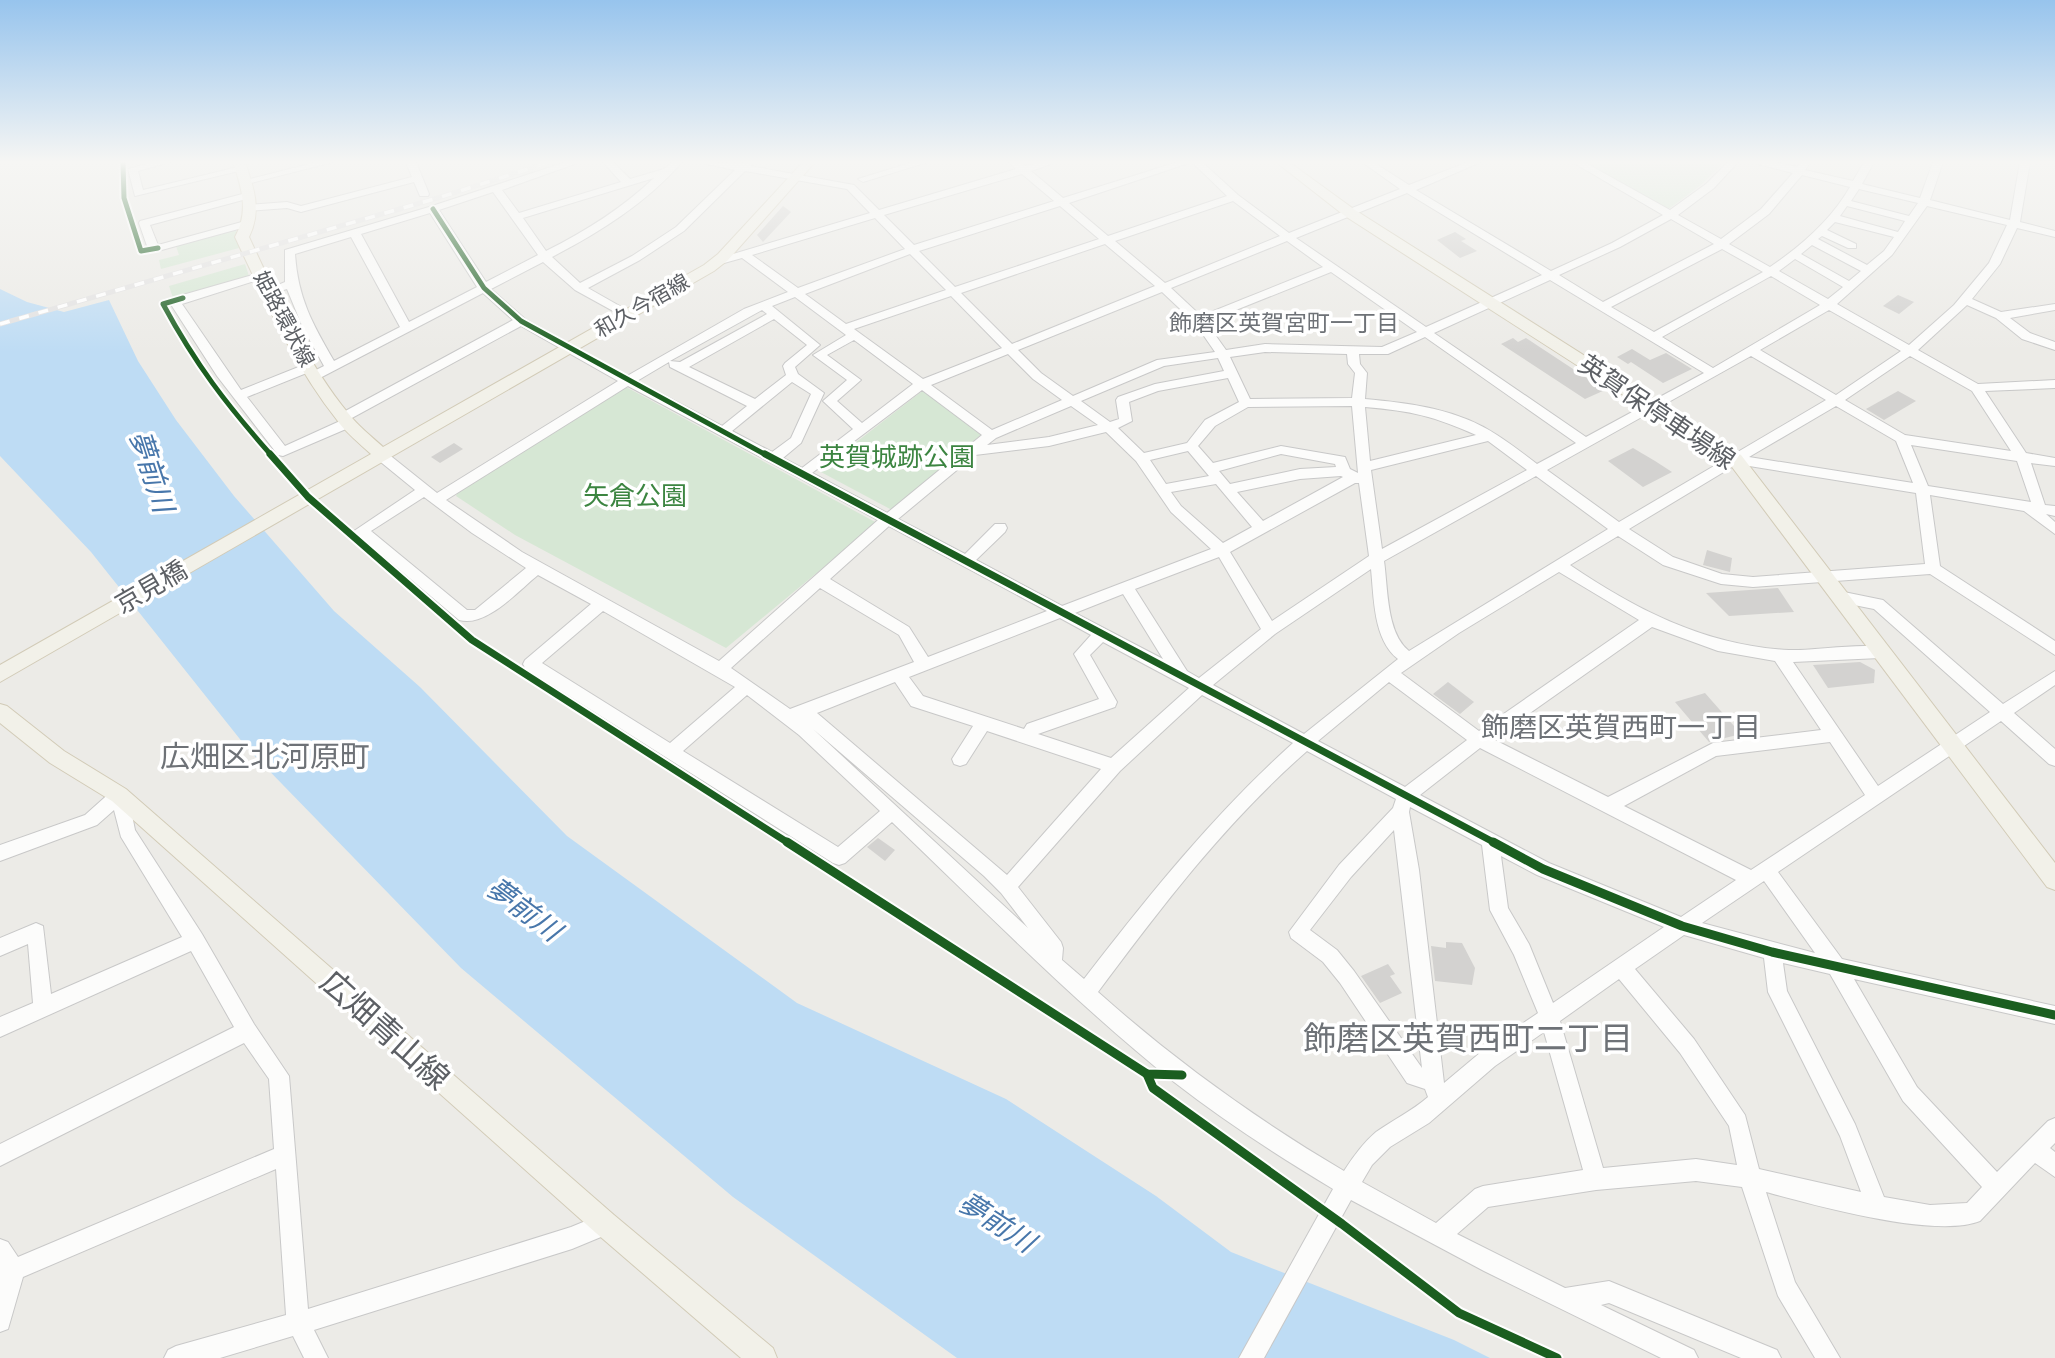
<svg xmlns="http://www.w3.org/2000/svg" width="2055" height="1358" viewBox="0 0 2055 1358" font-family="'Space Grotesk','Noto Sans JP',sans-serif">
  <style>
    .green { fill: #d6e7d4 }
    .water { fill: #bedcf4 }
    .building { fill: #d3d2d0 }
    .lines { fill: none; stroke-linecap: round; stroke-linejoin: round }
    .minor-casing { stroke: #c8c8c8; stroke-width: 2 }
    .major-casing { stroke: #d2cbb7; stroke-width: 2 }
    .minor { fill: #fcfcfb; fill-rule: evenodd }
    .major { fill: #f2f1e9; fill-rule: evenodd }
    .rail-casing { stroke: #e3e2e2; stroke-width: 5 }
    .rail { stroke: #fff; stroke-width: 3.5; stroke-dasharray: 10; stroke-linecap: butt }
    .cycleway-far2-casing { stroke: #fff; stroke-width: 9 }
    .cycleway-far1-casing { stroke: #fff; stroke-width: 11 }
    .cycleway-casing { stroke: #fff; stroke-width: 13 }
    .cycleway-far2 { stroke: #1b5e20; stroke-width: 5 }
    .cycleway-far1 { stroke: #1b5e20; stroke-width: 7 }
    .cycleway { stroke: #1b5e20; stroke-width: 9 }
    .labels { text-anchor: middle; stroke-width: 7; stroke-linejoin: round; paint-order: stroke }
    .far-street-label { font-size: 21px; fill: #5d6065; stroke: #fff }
    .far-neighbourhood-label { font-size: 23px; fill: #6e7277; stroke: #fff }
    .street-label { font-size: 26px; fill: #5d6065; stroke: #fff }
    .park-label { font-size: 26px; fill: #3c8541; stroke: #fff }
    .water-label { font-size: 28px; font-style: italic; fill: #4877ab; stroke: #fff }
    .neighbourhood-label { font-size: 28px; fill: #6e7277; stroke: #fff }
    .quarter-label { font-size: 30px; fill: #6e7277; stroke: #fff }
    .near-street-label { font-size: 32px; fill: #5d6065; stroke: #fff }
    .near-neighbourhood-label { font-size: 33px; fill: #6e7277; stroke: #fff }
  </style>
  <rect width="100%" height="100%" fill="#ecebe7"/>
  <g class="green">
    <path d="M1583 162H1724L1701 185 1670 208H1664Z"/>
    <path d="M236 230 239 248 161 269 159 260 179 255 176 246Z"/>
    <path d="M245 264 249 276 173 298 169 286Z"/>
    <path d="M626 387 877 523 726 648 515 535 456 496 459 490Z"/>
    <path d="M921 392H926L981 433V436L892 510 819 471Z"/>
  </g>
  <path class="water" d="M0 289 27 302 64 312 109 300 138 361 176 420 234 496 334 611 420 687 567 836 797 1003 1006 1099 1156 1196 1231 1252 1454 1340 1490 1358H957L733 1197 461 968 247 748 91 552 0 456Z"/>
  <g class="building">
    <path d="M783 206 791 212 763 242 757 235Z"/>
    <path d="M1455 232 1466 239 1461 241 1477 251 1460 258 1437 240Z"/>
    <path d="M1898 295 1914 302 1899 314 1883 306Z"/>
    <path d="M1513 338 1518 342 1526 338 1605 390 1585 399 1501 344Z"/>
    <path d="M1632 349 1650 360 1666 353 1692 369 1663 383 1631 362 1628 364 1617 357Z"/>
    <path d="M1898 391 1916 401 1884 420 1866 409Z"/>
    <path d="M454 443 463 449 440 463 431 457Z"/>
    <path d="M1633 448 1655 461 1672 472 1643 487 1608 461Z"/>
    <path d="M1707 550 1732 558 1730 572 1703 565Z"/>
    <path d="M1778 588 1794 612 1729 616 1706 593Z"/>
    <path d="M1860 662 1875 670 1874 683 1828 688 1813 665Z"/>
    <path d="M1448 682 1474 702 1460 714 1433 694Z"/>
    <path d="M1705 693 1741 734 1709 742 1675 702Z"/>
    <path d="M878 838 895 850 885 861 867 847Z"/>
    <path d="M1446 942 1462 943 1475 968 1472 985 1435 981 1431 946 1446 948Z"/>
    <path d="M1388 964 1395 974 1390 976 1402 993 1380 1003 1361 976Z"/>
  </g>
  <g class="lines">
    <g class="minor-casing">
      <g id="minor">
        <path d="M153 162H170L138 171 143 190 242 166 247 169 135 196 128 169Z"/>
        <path d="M317 162H333L247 184 242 181Z"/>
        <path d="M406 162H416L429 194 428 196H420L414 182 301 212 287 208 249 211 244 208 249 205 287 202 301 206 412 177Z"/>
        <path d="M566 162H580L502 190 519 213 621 182 603 162H613L630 179 664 169 672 162H682C645 204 600 232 552 257L580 283 632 256 676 227 735 170 706 164 705 162 741 164 744 162H752L750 166 854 185 879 210 1016 169 1009 162H1020L1025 166 1042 162H1056L1031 171 1063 198 1178 162H1202L1238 195 1289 233 1400 189 1362 162H1373L1409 185 1468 162H1481L1416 190 1551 271 1612 243 1663 215 1572 162H1584L1670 210 1706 184 1728 162H1738L1714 188 1678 215 1721 239 1761 209 1793 173 1758 164 1757 162H1773L1797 167 1800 162H1806L1809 164 1805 170 1853 181 1864 162H1874L1862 184 1920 198 1933 162H1943L1930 200 2010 220 2020 162H2030L2020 222 2055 231V237L2017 228 2000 264 1972 299 2001 312 2055 304V310L2010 318 2030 333 2055 342V350L2022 339 1996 318 1967 305 1918 350 1978 384 2055 380V388L1985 391 2026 453 2055 458V466L2031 463 2045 505 2055 506V516L2046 514 2055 522V534L2024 511 1930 495 1940 566 2055 641V655L1930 574 1753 587 1721 584 1663 565 1618 536 1570 565C1636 610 1707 646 1789 650 1813 651 1866 642 1885 648L1888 652 1880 658 1793 662 1878 786 1990 712 1874 609 1834 601 1832 597 1834 593 1839 591 1883 600 2003 704 2055 671V685L2014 713 2055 749V766L2049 764 2001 721 1778 872 1842 959 2055 1006V1024L1854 979 1917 1087 1997 1172 2048 1121 2055 1118V1143L2050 1148 2055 1152V1177L2035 1163 1980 1221C1935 1239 1814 1205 1766 1192L1795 1282 1840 1358H1815L1778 1296 1742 1187 1696 1181 1596 1190 1488 1207 1457 1234 1565 1288 1609 1281 1777 1350 1781 1358H1741L1609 1303 1601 1305 1694 1350 1698 1358H1661L1484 1271 1351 1200 1264 1358H1239L1333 1189C1278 1156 1224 1121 1174 1082 1074 1002 984 910 892 822L845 863 839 865 833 863 525 668 523 664 525 660 591 604 538 575C518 591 486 628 459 620L354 531 415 490 377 459V453H387L437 493 618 381 521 326 350 419 354 423 353 426 283 456 278 455 217 376 170 303 179 296 256 274H264V278L182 304 241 390 306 364H314V370L247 397 285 446 340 421 337 418 338 415 513 320 483 293 318 379H310V373L324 366 303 328 287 289 270 294 264 291 285 282V250L429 207ZM1192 162 1227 196 1108 236 1069 203ZM745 171 847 189 870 213 713 260V264L717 265 742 258 788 292 744 309 627 376 525 319 491 289 543 262 575 290 624 317H632V313L588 288 640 260 684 231ZM1022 174 1054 201 914 245 884 215ZM1802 175 1850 187C1832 219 1801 246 1770 267L1729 244 1769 214ZM654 178C621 209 586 231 546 251L523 218ZM1859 189 1918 203 1909 216 1851 201ZM493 192 538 255 486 282 439 210ZM1407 193 1542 275 1426 327 1296 238ZM1233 201 1280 236 1165 283 1115 241ZM1060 206 1099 239 955 287 919 251ZM1847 206 1905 221 1898 232 1840 216ZM1927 206 2007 225 1989 263 1954 305 1909 345 1837 304 1892 255ZM430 213 477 287 409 322 361 234ZM875 218 905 249 798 288 752 255ZM1671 219 1714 244 1603 302 1559 275 1620 247ZM1835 222 1894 237 1884 251 1867 265 1818 239 1822 236 1848 248H1856V244L1827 230ZM351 237 400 327 334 361C312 323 298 298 295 254ZM1287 241 1323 267 1201 316 1171 288ZM1105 244 1155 286 1012 344 961 293ZM1812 245 1861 271 1849 281 1801 254ZM1722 249 1763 272 1654 332 1611 307ZM910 254 946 290 846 324 805 294ZM1795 259 1843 287 1828 299 1779 271ZM1331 272 1417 332 1382 347 1265 344 1226 350 1206 322ZM1771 276 1820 305 1713 368 1662 337ZM1550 280 1704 373 1586 437 1434 333ZM1162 292 1195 323 1215 352 1157 360 1073 396 1041 373 1018 350ZM951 296 1002 348 923 379 854 329ZM795 297 846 335 813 355 847 380 823 401 853 429 802 468 783 458 801 443 824 393 798 374 795 367 820 345 772 306ZM762 310 767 314 680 362 670 361ZM1829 310 1901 351 1836 395 1760 350ZM774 319 807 345 785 363 783 366 786 375 755 399 689 367ZM1425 337 1576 443 1537 464C1524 454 1511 444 1497 435 1458 409 1410 403 1365 399L1367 373 1360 364 1359 354H1388ZM854 340 913 384 862 423 837 401 861 380 827 355ZM1265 352 1347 354 1348 364 1355 373 1352 398 1250 399 1230 357ZM1008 354 1033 379 1062 400 992 430 931 385ZM1751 356 1826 400 1619 522 1547 470ZM1910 356 1972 391 2011 451 1905 435 1845 400ZM1218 358 1224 371 1155 384 1118 397 1116 400 1119 419 1110 422 1081 401 1164 366ZM669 362 670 367 747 406 722 426 637 381ZM1228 378 1239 402 1205 420 1187 443 1144 453 1118 428 1132 421 1129 402 1158 391ZM792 382 811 394 791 438 772 452 732 431ZM628 386 878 520 719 661 522 552 446 500ZM922 390 982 435 887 513 812 473ZM1071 406 1098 425 1049 437 987 445 996 438ZM1352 406 1358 473 1350 469 1345 457 1281 446 1213 463 1198 446 1215 426 1248 407ZM1836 406 1896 441 1913 483 1749 457ZM1365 407C1412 411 1433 416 1476 435L1370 461ZM1106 432 1136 461 1171 512 1211 549 1062 606 976 560 1005 532 1007 528 1005 524H995L965 554 898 519 975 455 1049 446ZM1488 441 1527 470 1382 549 1371 470ZM1911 445 2017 461 2031 502 1928 486ZM1188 451 1209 476 1166 484 1150 460ZM1281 454 1335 464 1336 467 1300 469 1230 484 1219 471ZM1737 464 1916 493 1925 564 1753 577 1722 574 1673 557 1629 529ZM1341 476 1343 477 1263 521 1237 492 1300 479ZM1536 476 1608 529 1409 651C1386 633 1388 587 1384 561ZM1355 483H1359L1369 556 1272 621 1230 552ZM1216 484 1252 527 1223 543 1181 506 1171 492ZM424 497 472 533 526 568 475 610H467L371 531ZM889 526 1047 611 928 657 909 627 830 579ZM1219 557 1261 629 1199 678 1187 671 1135 589ZM1371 569C1374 597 1373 640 1398 659L1304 734 1213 685 1275 634ZM1559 572 1639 620 1479 731 1401 673 1459 633ZM820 588 899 635 914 662 790 709 731 668ZM1123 594 1163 659 1075 613ZM603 611 735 687 670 743 542 663ZM1060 618 1091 635 1074 654 1099 699 1027 724 1024 729 923 696 909 677ZM1652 627 1718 651 1775 661 1821 730 1713 743 1608 797 1493 739ZM1103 642 1189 688 1111 758 1038 734 1115 707 1117 702 1090 655ZM895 682 911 706 973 726 952 759 954 764 960 766 966 764 987 731 1101 769 1007 875 817 713ZM1389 682 1467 740 1405 787 1318 741ZM747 695 799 735 880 811 838 847 683 751ZM1202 695 1293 743C1213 815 1149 895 1084 979L1062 960 1063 948 1061 942 1018 887 1120 771ZM813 729 984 876 1001 893 1028 928ZM1830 742 1865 795 1751 870 1624 806 1716 756ZM1480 748 1736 880 1681 917 1549 863 1420 795ZM1307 751 1396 799 1393 808 1339 865 1289 932 1291 938 1323 962 1340 983 1407 1083 1425 1089 1428 1097C1412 1111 1393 1120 1376 1132 1363 1143 1353 1157 1344 1171 1256 1119 1174 1060 1098 992 1162 906 1226 822 1307 751ZM1410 807 1482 845 1490 910 1514 955 1538 1013 1481 1052 1444 1083 1419 870 1409 812ZM1394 830 1422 1068 1354 971 1337 950 1310 930 1351 877ZM1501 856 1537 875 1664 927 1553 1003 1529 944 1508 908ZM1764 881 1815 953 1702 923ZM1684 935 1764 958 1768 992 1840 1136 1861 1192 1759 1169 1745 1115 1694 1039 1635 969ZM1783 963 1830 974 1903 1101 1982 1187 1967 1203 1930 1205 1884 1197 1855 1124 1787 991ZM1619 979 1680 1053 1729 1126 1737 1165 1696 1159 1603 1168 1560 1021ZM1544 1032 1583 1170 1483 1186 1475 1189 1436 1223 1362 1182 1372 1165 1390 1147 1429 1123 1495 1066Z"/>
        <path d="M913 162H928L863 182 858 179Z"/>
        <path d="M250 192 254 193V197L150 225 158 245 249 220 253 221V225L158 251 147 246 139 223 140 221Z"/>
        <path d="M119 788 125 790 128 795 135 830 202 934 254 1024 289 1076 308 1309 571 1227 605 1213 613 1216 616 1224 613 1232 572 1249 314 1330 328 1358H304L293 1336 220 1358H164L168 1350 176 1346 286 1315 276 1169 23 1277 8 1329 0 1332V1239L8 1242 18 1257 274 1149 269 1079 244 1043 0 1166V1144L234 1027 191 951 0 1037V1017L33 1003 28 944 0 956V938L36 923 43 926 51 994 182 937 121 837 114 810 97 825 0 861V845L85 815 113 790Z"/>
      </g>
    </g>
    <g class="major-casing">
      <g id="major">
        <path d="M233 162H245C254 188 262 211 249 237 276 295 307 363 348 413 358 426 371 436 383 447L704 265 718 254 803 162H815L728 260 714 271 0 682V665L371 454C359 443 346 433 337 420 294 366 264 299 235 237 249 211 242 189 233 162Z"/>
        <path d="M1276 162H1289L1355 210 1741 455 2055 863V890L2047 887 1729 463 1345 216Z"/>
        <path d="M0 704 7 706 64 751 126 789 614 1215 773 1348 777 1358H741L596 1233 112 801 50 763 0 723Z"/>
      </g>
    </g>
    <use href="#minor" class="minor"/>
    <use href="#major" class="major"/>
    <g class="rail-casing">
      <path id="rail" d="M0 324 441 197 550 162"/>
    </g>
    <use href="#rail" class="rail"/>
    <g class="cycleway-far2-casing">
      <g id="cycleway-far2">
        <path d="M123 162 124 198 141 251 158 248"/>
        <path d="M433 209 484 288 521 321 768 456"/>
        <path d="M183 298 163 304C196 365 226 404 272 456"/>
      </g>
    </g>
    <g class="cycleway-far1-casing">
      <g id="cycleway-far1">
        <path d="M270 454 308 497 472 640 790 844"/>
        <path d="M765 454 1497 844"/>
      </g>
    </g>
    <g class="cycleway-casing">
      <g id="cycleway">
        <path d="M787 842 1147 1074 1182 1075"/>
        <path d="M1493 842 1543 869 1682 926 1772 952 2055 1015"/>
        <path d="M1147 1074 1153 1088 1342 1224 1459 1313 1557 1358"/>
      </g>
    </g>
    <use href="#cycleway-far2" class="cycleway-far2"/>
    <use href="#cycleway-far1" class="cycleway-far1"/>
    <use href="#cycleway" class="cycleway"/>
  </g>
  <linearGradient id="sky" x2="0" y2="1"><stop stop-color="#97c4ed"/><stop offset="0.46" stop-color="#f6f6f4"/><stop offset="1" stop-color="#f6f6f4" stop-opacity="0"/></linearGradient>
  <rect width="2055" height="352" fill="url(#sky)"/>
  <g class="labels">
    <g class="far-street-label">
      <text transform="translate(642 306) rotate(-30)" y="7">和久今宿線</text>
      <text transform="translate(284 319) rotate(62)" y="7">姫路環状線</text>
    </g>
    <g class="far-neighbourhood-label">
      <text x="1284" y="331">飾磨区英賀宮町一丁目</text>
    </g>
    <g class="street-label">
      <text transform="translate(1657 412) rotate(34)" y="9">英賀保停車場線</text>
      <text transform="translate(151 587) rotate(-30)" y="9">京見橋</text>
    </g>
    <g class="park-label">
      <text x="897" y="466">英賀城跡公園</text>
      <text x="635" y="505">矢倉公園</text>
    </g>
    <g class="water-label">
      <text transform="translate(152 471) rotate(72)" y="10">夢前川</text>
      <text transform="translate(524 909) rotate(37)" y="10">夢前川</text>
      <text transform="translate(997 1222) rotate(33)" y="10">夢前川</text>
    </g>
    <g class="neighbourhood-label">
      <text x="1621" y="737">飾磨区英賀西町一丁目</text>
    </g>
    <g class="quarter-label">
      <text x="265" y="767">広畑区北河原町</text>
    </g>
    <g class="near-street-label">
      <text transform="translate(385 1030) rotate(42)" y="11">広畑青山線</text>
    </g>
    <g class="near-neighbourhood-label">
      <text x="1468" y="1050">飾磨区英賀西町二丁目</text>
    </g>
  </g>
</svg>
